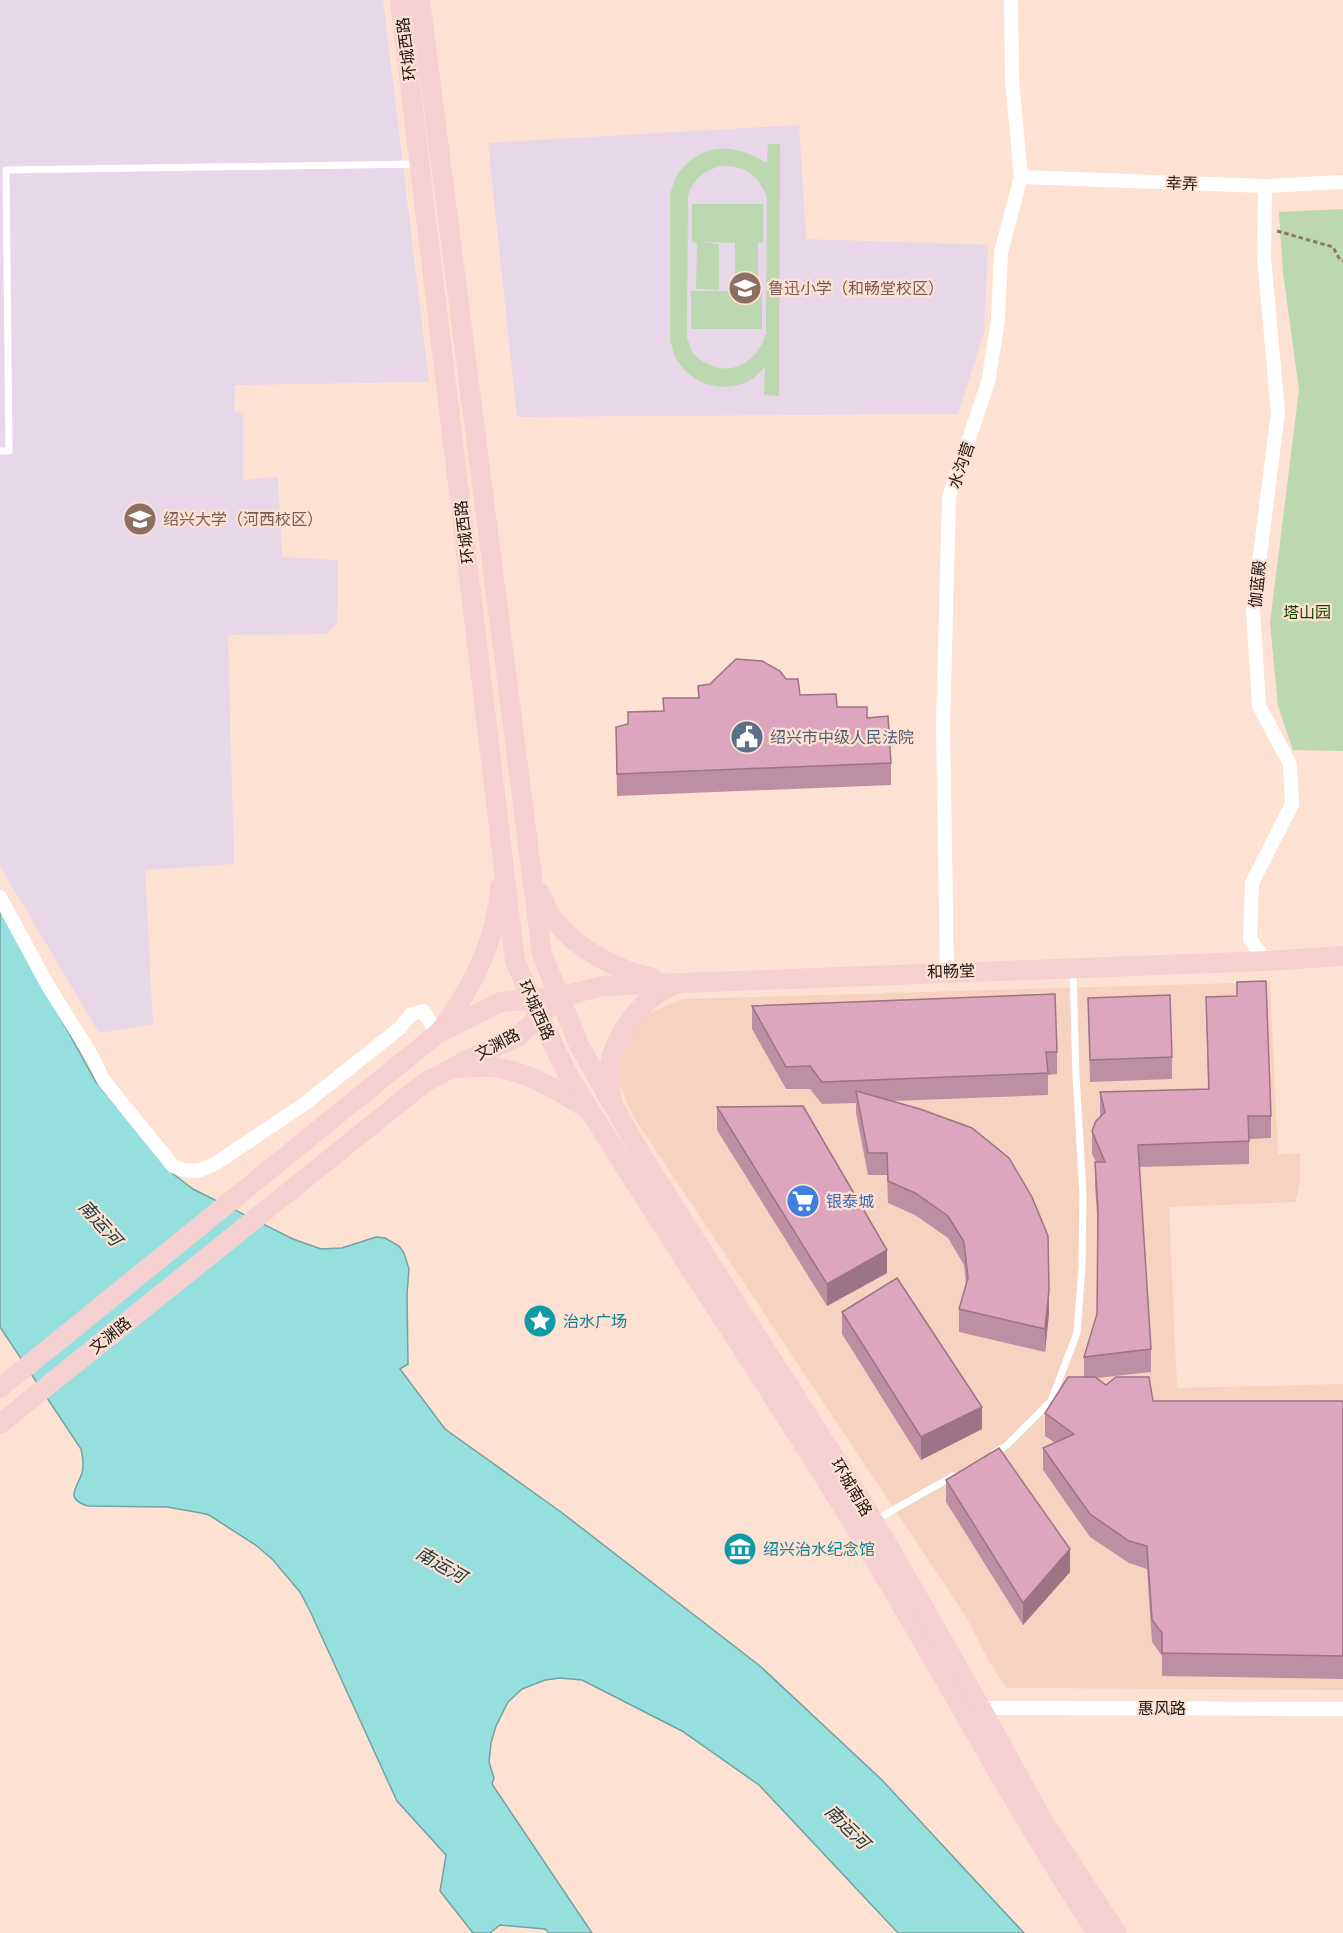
<svg xmlns="http://www.w3.org/2000/svg" width="1343" height="1933" viewBox="0 0 1343 1933" font-family="'Golos Text','Noto Sans SC',sans-serif">
  <style>
    .built { fill: #f6d3c0 }
    .education { fill: #e8d7e9 }
    .green { fill: #bcd8b0; fill-rule: evenodd }
    .water { fill: #96dfdf; stroke: #72a2a1; stroke-width: 1.5 }
    .lines { fill: none; stroke-linecap: round; stroke-linejoin: round }
    .path { stroke: #8b796f; stroke-width: 3; stroke-dasharray: 4.5 3; stroke-linecap: butt }
    .lane { stroke: #fff; stroke-width: 7 }
    .street { stroke: #fff; stroke-width: 14 }
    .secondary { stroke: #f4d1d0; stroke-width: 20 }
    .wall { fill: #be8ea3 }
    .shaded-wall { fill: #9b7485 }
    .building { fill: #dda5be; stroke: #9b7485; stroke-width: 1.5 }
    .labels { text-anchor: middle; stroke-width: 4.5; stroke-linejoin: round; paint-order: stroke }
    .street-label { font-size: 16px; fill: #1d140f; stroke: #fde1d2 }
    .education-label { font-size: 16px; fill: #785e54; stroke: #fde1d2; text-anchor: start }
    .park-label { font-size: 16px; fill: #1d4300; stroke: #fde1d2 }
    .service-label { font-size: 16px; fill: #4e5e75; stroke: #fde1d2; text-anchor: start }
    .shop-label { font-size: 16px; fill: #366cbe; stroke: #fde1d2; text-anchor: start }
    .culture-label { font-size: 16px; fill: #0d838f; stroke: #fde1d2; text-anchor: start }
    .water-label { font-size: 18px; font-style: italic; fill: #183c3c; stroke: #fde1d2 }
  </style>
  <rect width="100%" height="100%" fill="#fde1d2"/>
  <path class="built" d="M1270 982 1278 1154 1300 1153V1184L1295 1202 1169 1207 1177 1388 1343 1384V1690L1006 1688 990 1663 965 1615 633 1116 615 1074 628 1039 646 1014 683 999Z"/>
  <g class="education">
    <path d="M0 0H383L429 382 235 385 234 411 243 414V480L278 477 282 557 338 560 337 624 326 634 228 635 234 864 145 870 153 1024 99 1033 0 866Z"/>
    <path d="M799 125 806 239 988 245 984 332 958 414 517 417 488 143Z"/>
  </g>
  <g class="green">
    <path d="M768 144H780L779 396 764 395 765 367C760 371 756 377 751 380 726 394 695 386 679 363 674 357 673 348 670 341V193C673 187 675 178 679 172 704 141 736 144 767 163ZM719 166C746 166 756 172 767 197L766 333C760 357 735 377 710 365 703 362 696 358 692 351 690 347 689 342 687 338L688 195C696 176 701 174 719 166Z"/>
    <path d="M692 204H763V242L758 243V289H735V243L702 242 719 244V290L696 289 697 243 692 242Z"/>
    <path d="M1343 209V751L1293 750 1278 706 1270 623 1299 390 1283 273 1279 212Z"/>
    <rect x="691" y="291" width="71" height="38"/>
  </g>
  <path class="water" d="M0 909 96 1082 172 1173 193 1189 293 1239 321 1249 342 1248 376 1237 385 1238 399 1246 404 1253 409 1269 407 1294 408 1364 400 1369 445 1429 561 1512 760 1666 882 1780 1024 1933H898L759 1785 682 1731 582 1680 560 1678 545 1680 522 1689 508 1702 496 1726 491 1743 489 1762 494 1778 492 1784 592 1933H549L545 1929 500 1925 490 1933H473L440 1891 446 1855 397 1801 310 1611 300 1592 273 1560 257 1546 209 1515 201 1513 167 1507 88 1506C64 1499 77 1488 82 1473 84 1465 83 1457 81 1449L0 1327Z"/>
  <g class="lines">
    <path class="path" d="M1277 231 1333 247 1340 260 1343 261"/>
    <g class="lane">
      <path d="M0 451H9L6 170 418 164"/>
      <path d="M994 1453 1006 1446 1051 1401 1077 1333 1082 1267 1083 1194 1076 1076 1073 970"/>
      <path d="M874 1521 953 1476"/>
    </g>
    <g class="street">
      <path d="M1021 177 1265 186 1343 182"/>
      <path d="M1265 186 1264 257 1278 412 1253 610 1259 706 1290 764 1292 804 1252 883 1250 939 1266 961"/>
      <path d="M0 897 47 984 93 1058 104 1081 173 1166 183 1170 197 1171 215 1164 303 1105 400 1028 411 1014 423 1011 437 1034"/>
      <path d="M947 971 943 726 949 497 988 383 998 320 1001 252 1021 177 1012 80 1011 0"/>
      <path d="M981 1708 1343 1709"/>
    </g>
    <g class="secondary">
      <path d="M400 0 515 961 539 1016 570 1078C657 1222 753 1361 841 1504 929 1645 1005 1794 1097 1933"/>
      <path d="M420 0 542 954 579 1045 643 1158 832 1454 888 1545 981 1708 1043 1821 1117 1933"/>
      <path d="M540 893C544 901 547 912 553 919 576 948 617 971 653 978"/>
      <path d="M441 1030C472 988 497 940 500 887"/>
      <path d="M457 1068C468 1068 480 1066 491 1067 525 1070 558 1090 586 1108"/>
      <path d="M612 1096C599 1061 628 1013 657 994 662 990 669 988 674 985"/>
      <path d="M0 1388 437 1034 501 1002 560 997 602 986 1266 961 1343 956"/>
      <path d="M0 1424 424 1083 467 1060 517 1037 547 1009"/>
    </g>
  </g>
  <g class="wall">
    <path d="M698 686 800 695 837 707 867 718 891 763V785L617 796 616 727 628 724 663 711V698H698Z"/>
    <path d="M1206 997 1271 1116V1138L1249 1139V1164L1139 1167 1151 1349V1372L1097 1378 1106 1385 1153 1401H1343V1679L1162 1676V1656L1152 1642 1147 1569 1129 1563 1090 1537 1043 1470V1448L1055 1443 1045 1436V1413L1084 1377V1357L1097 1314 1098 1230 1095 1185V1162H1096L1092 1154V1131L1100 1117V1092L1208 1089Z"/>
    <path d="M1088 998 1172 1057V1079L1090 1082Z"/>
    <path d="M752 1006 1057 1052V1074L1048 1075V1095L893 1101 1049 1313 1045 1352 959 1332V1309L966 1284 964 1265 948 1238 915 1215 888 1203 887 1175H868L856 1113V1103L822 1104 810 1089H786L752 1029Z"/>
    <path d="M717 1107 887 1273 827 1306 717 1130Z"/>
    <path d="M842 1312 982 1429 921 1460 842 1334Z"/>
    <path d="M946 1480 1070 1572 1023 1625 946 1502Z"/>
  </g>
  <g class="shaded-wall">
    <path d="M887 1250V1273L827 1306V1284Z"/>
    <path d="M1049 1290V1313L1045 1352V1329Z"/>
    <path d="M982 1407V1429L921 1460V1437Z"/>
    <path d="M1070 1549V1572L1023 1625V1603Z"/>
  </g>
  <g class="building">
    <path d="M736 659 762 661 780 671 786 679H798L800 695 836 694 837 707H867V718L888 716 891 763 617 774 616 727 628 724V712L664 711 663 698H699L698 686 710 684Z"/>
    <path d="M1266 981 1271 1116H1248L1249 1141 1138 1145 1151 1349 1084 1357 1097 1314 1098 1210 1095 1162H1105L1092 1131 1096 1121 1105 1112 1100 1092 1209 1089 1206 997 1237 996V982Z"/>
    <path d="M1055 994 1057 1052H1046L1048 1073 822 1082 810 1066 786 1067 752 1006Z"/>
    <path d="M1170 995 1172 1057 1090 1060 1088 998Z"/>
    <path d="M856 1091 920 1109 972 1128 1009 1158 1032 1197 1048 1236 1049 1290 1045 1329 959 1309 968 1278 964 1242 948 1216 915 1193 888 1181 887 1153H868Z"/>
    <path d="M803 1106 887 1250 827 1284 717 1107Z"/>
    <path d="M897 1278 982 1407 921 1437 842 1312Z"/>
    <path d="M1068 1377H1095L1106 1385 1116 1377H1149L1153 1401H1343V1656L1162 1653V1633L1152 1620 1147 1546 1129 1541 1090 1514 1043 1448 1074 1434 1045 1413Z"/>
    <path d="M999 1448 1070 1549 1023 1603 946 1480Z"/>
  </g>
  <defs>
    <g id="school-disc" transform="scale(1.725)"><circle r="9.5" fill="#8d6e63" stroke="#fde1d2"/><path d="M0-5L7-2L0 1L-7-2ZM-4 1L0 2.5L4 1V4Q0 6-4 4Z" fill="#fff"/></g>
    <g id="university-disc" transform="scale(1.725)"><circle r="9.5" fill="#8d6e63" stroke="#fde1d2"/><path d="M0-5L7-2L0 1L-7-2ZM-4 1L0 2.5L4 1V4Q0 6-4 4Z" fill="#fff"/></g>
    <g id="civic-disc" transform="scale(1.725)"><circle r="9.5" fill="#5c6f8a" stroke="#fde1d2"/><path d="M-.6-6.5H3V-4.5H.6V-3L4-1V1h2V6H-6V1h2V-1L-.6-3ZM-1.2 2.5V6h2.4V2.5Z" fill="#fff"/></g>
    <g id="supermarket-disc" transform="scale(1.725)"><circle r="9.5" fill="#3f7fe0" stroke="#fde1d2"/><path d="M-6-5.5h2.5l.6 2H6L4.5 2H-2.5L-4.4-4H-6ZM-1.5 3.2a1.3 1.3 0 1 0 .1 0ZM3 3.2a1.3 1.3 0 1 0 .1 0Z" fill="#fff"/></g>
    <g id="sight-disc" transform="scale(1.725)"><circle r="9.5" fill="#0f9aa8" stroke="#fde1d2"/><path d="M0-6L1.8-2.2L6-1.7L2.9 1.2L3.7 5.4L0 3.3L-3.7 5.4L-2.9 1.2L-6-1.7L-1.8-2.2Z" fill="#fff"/></g>
    <g id="museum-disc" transform="scale(1.725)"><circle r="9.5" fill="#0f9aa8" stroke="#fde1d2"/><path d="M0-6L6-3V-2H-6V-3ZM-5-1h2V3h-2ZM-1-1h2V3h-2ZM3-1h2V3H3ZM-6 4H6V6H-6Z" fill="#fff"/></g>
  </defs>
  <g fill-rule="evenodd">
    <use href="#school-disc" x="745" y="288"/>
    <use href="#university-disc" x="140" y="519"/>
    <use href="#civic-disc" x="747" y="737"/>
    <use href="#supermarket-disc" x="803" y="1201"/>
    <use href="#sight-disc" x="540" y="1321"/>
    <use href="#museum-disc" x="740" y="1549"/>
  </g>
  <g class="labels">
    <g class="street-label">
      <text transform="translate(406 49) rotate(-97)" y="6">环城西路</text>
      <text transform="translate(1182 183) rotate(2)" y="6">幸弄</text>
      <text transform="translate(961 465) rotate(-71)" y="6">水沟营</text>
      <text transform="translate(464 532) rotate(-97)" y="6">环城西路</text>
      <text transform="translate(1257 584) rotate(-84)" y="6">伽蓝殿</text>
      <text transform="translate(951 971) rotate(-2)" y="6">和畅堂</text>
      <text transform="translate(537 1010) rotate(66)" y="6">环城西路</text>
      <text transform="translate(497 1044) rotate(-28)" y="6">文渊路</text>
      <text transform="translate(110 1335) rotate(-39)" y="6">文渊路</text>
      <text transform="translate(852 1487) rotate(59)" y="6">环城南路</text>
      <text x="1162" y="1714">惠风路</text>
    </g>
    <g class="education-label">
      <text x="768" y="294">鲁迅小学（和畅堂校区）</text>
      <text x="163" y="525">绍兴大学（河西校区）</text>
    </g>
    <g class="park-label">
      <text x="1307" y="618">塔山园</text>
    </g>
    <g class="service-label">
      <text x="770" y="743">绍兴市中级人民法院</text>
    </g>
    <g class="shop-label">
      <text x="826" y="1207">银泰城</text>
    </g>
    <g class="culture-label">
      <text x="563" y="1327">治水广场</text>
      <text x="763" y="1555">绍兴治水纪念馆</text>
    </g>
    <g class="water-label">
      <text transform="translate(100 1223) rotate(48)" y="6">南运河</text>
      <text transform="translate(441 1565) rotate(30)" y="6">南运河</text>
      <text transform="translate(847 1827) rotate(45)" y="6">南运河</text>
    </g>
  </g>
</svg>
